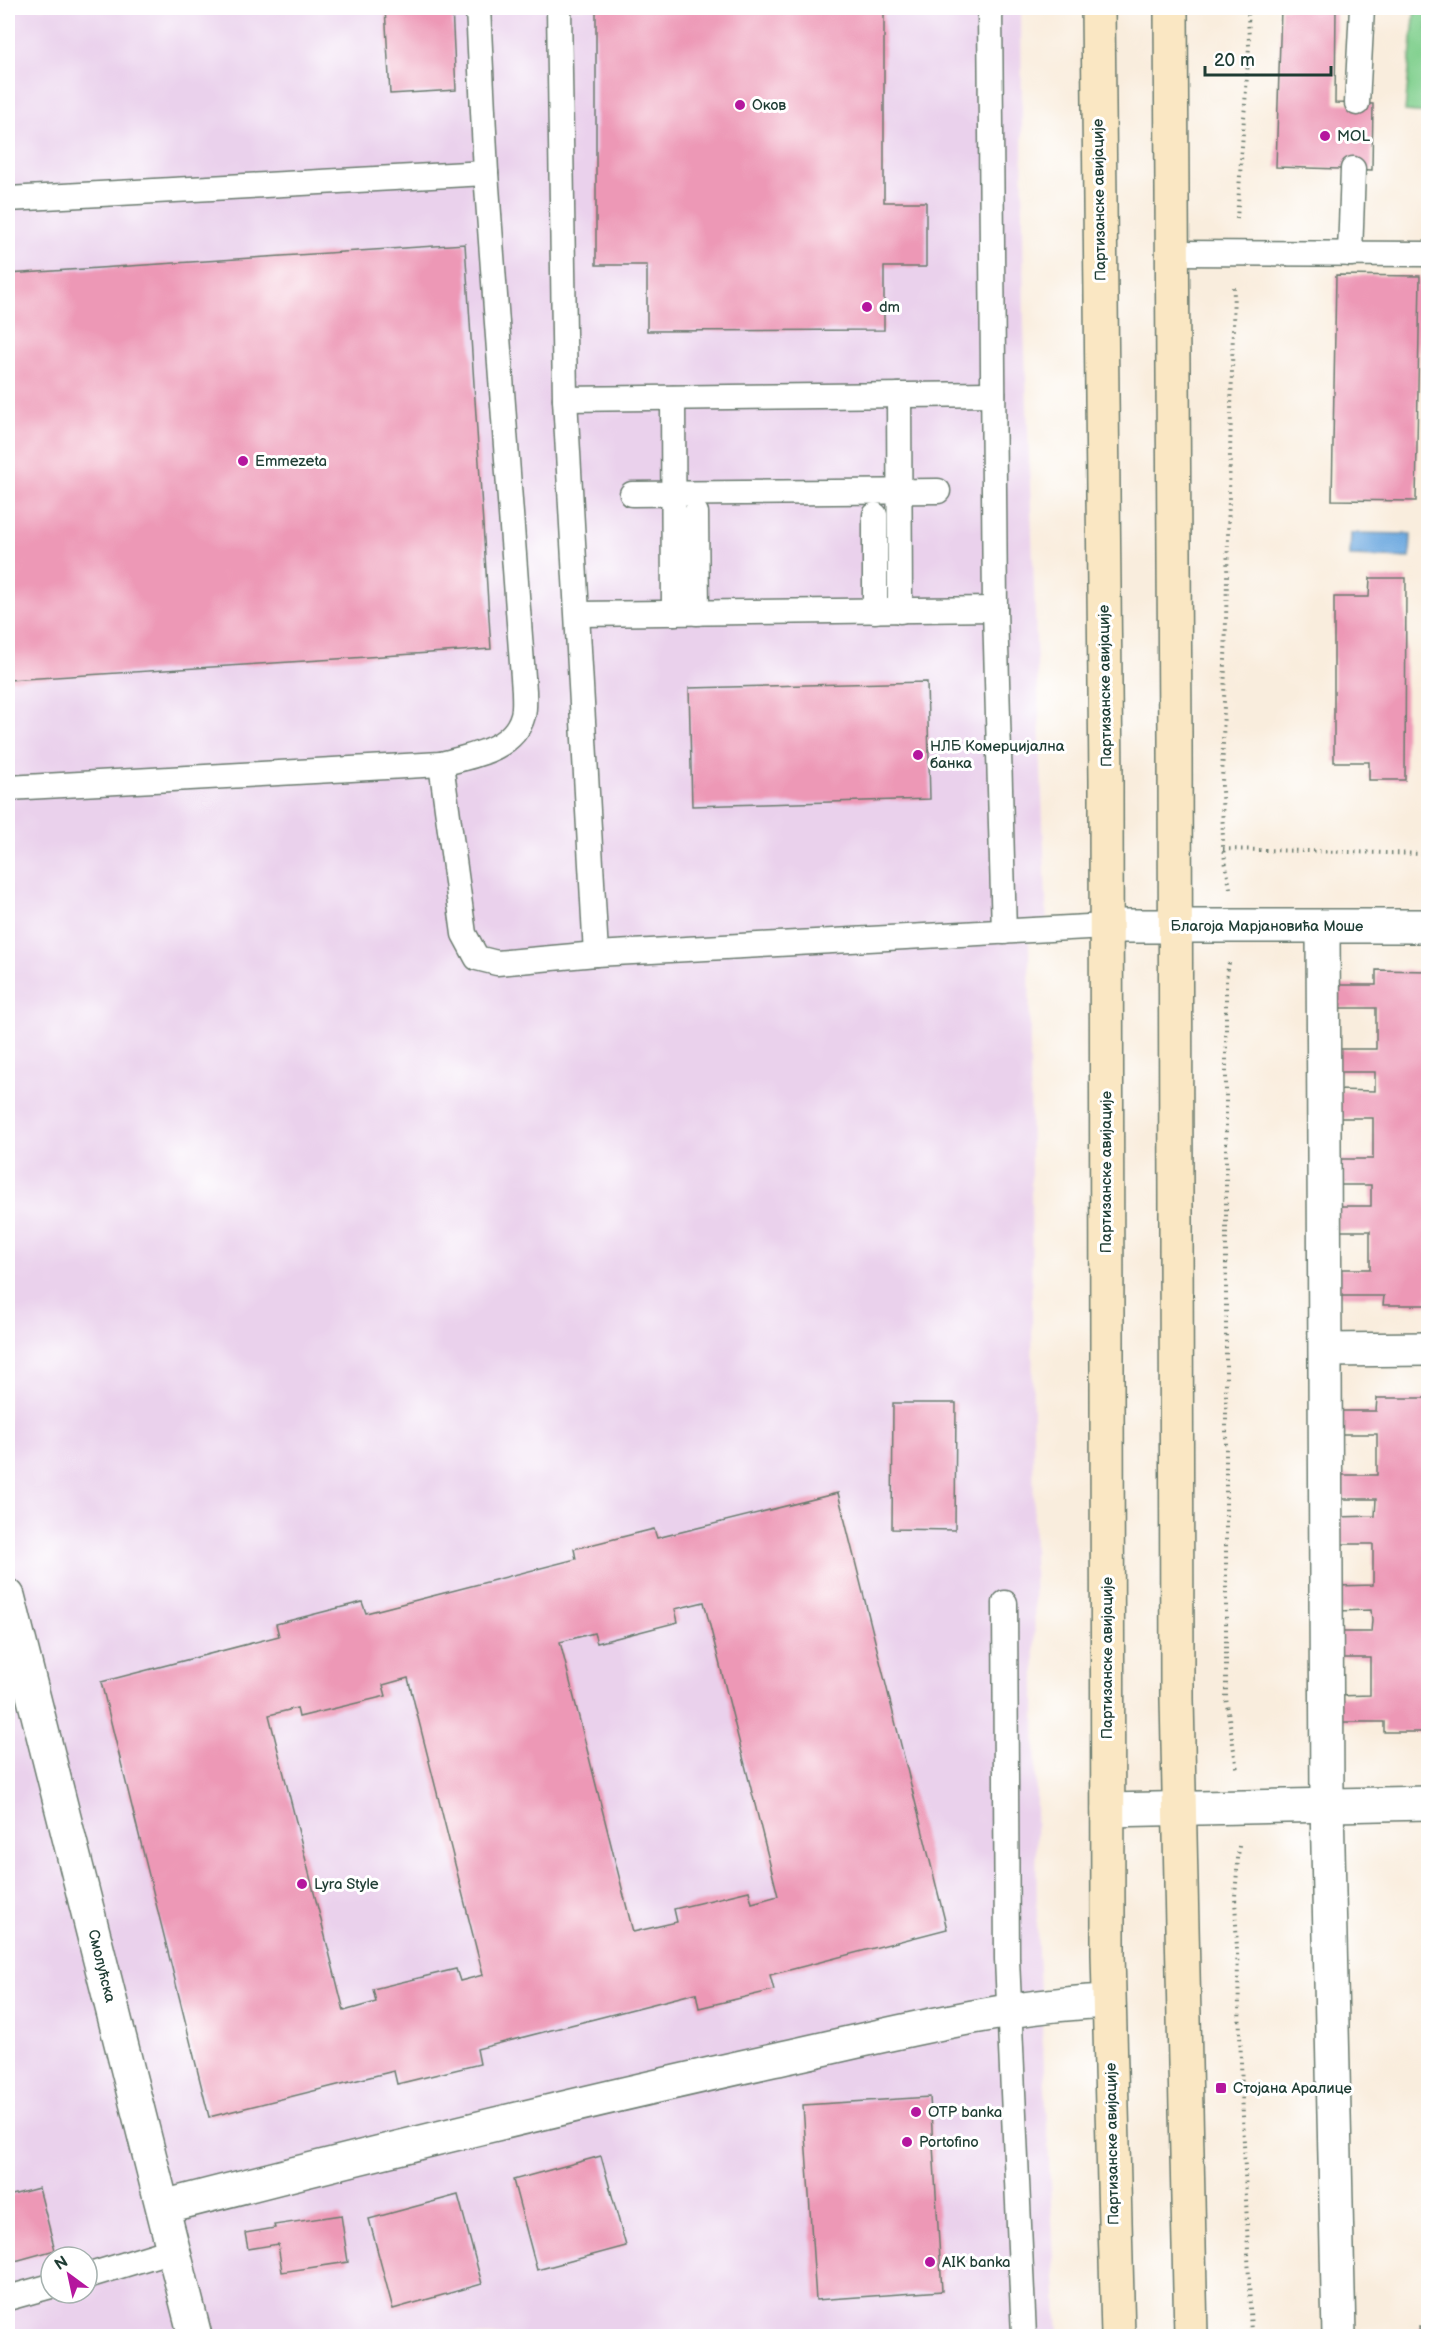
<svg xmlns="http://www.w3.org/2000/svg" width="1436" height="2344" viewBox="0 0 1436 2344" font-family="'Balsamiq Sans',sans-serif">
  <style>
    .built { fill: #ead1ec; fill-rule: evenodd }
    .green { fill: #82d08f; stroke: #508662; stroke-width: 1.5 }
    .water { fill: #6faae0; stroke: #47748a; stroke-width: 1.5 }
    .building { fill: #ed98b6; fill-rule: evenodd }
    .lines { fill: none; stroke-linecap: round; stroke-linejoin: round }
    .lane-casing { stroke: #6b7b6f; stroke-width: 27 }
    .street-casing { stroke: #6b7b6f; stroke-width: 36 }
    .secondary-casing { stroke: #6b7b6f; stroke-width: 36 }
    .path { stroke: #6b7b6f; stroke-width: 4; stroke-dasharray: 1.5 4.5; stroke-linecap: butt }
    .lane { stroke: #fff; stroke-width: 24 }
    .street { stroke: #fff; stroke-width: 33 }
    .secondary { stroke: #fae7c3; stroke-width: 33 }
    .poi-dot { fill: #b5179e; stroke: #fff; stroke-width: 2 }
    .labels { text-anchor: middle; stroke-width: 6; stroke-linejoin: round; paint-order: stroke }
    .poi-label { font-size: 15px; fill: #1f3d34; stroke: #fff; text-anchor: start }
    .street-label { font-size: 15px; fill: #1f3d34; stroke: #fff }
  </style>
  <rect width="100%" height="100%" fill="#fff"/>
  <filter id="ink" filterUnits="userSpaceOnUse"><feTurbulence type="fractalNoise" baseFrequency=".0167" numOctaves="2"/><feDisplacementMap in="SourceGraphic" scale="12" xChannelSelector="R" yChannelSelector="G"/><feConvolveMatrix kernelMatrix="1 2 1 2 8 2 1 2 1" color-interpolation-filters="sRGB"/></filter>
  <filter id="wash" filterUnits="userSpaceOnUse"><feTurbulence type="fractalNoise" baseFrequency=".008" numOctaves="4" result="noise"/><feDisplacementMap in="SourceGraphic" scale="24" xChannelSelector="R" yChannelSelector="G"/><feGaussianBlur stdDeviation="1.35" result="paint"/><feColorMatrix in="noise" values="0 0 0 0 0 0 0 0 0 0 0 0 0 0 0 0 0 1.4 0 .05"/><feComposite in="paint" operator="in"/></filter>
  <g filter="url(#wash)">
    <rect width="100%" height="100%" fill="#f9eddd"/>
    <path class="built" d="M8 8H1021L1024 326 1047 926 1029 928 1037 1931 1058 2336H8ZM51 2257H87V2293H51Z"/>
    <path class="green" d="M1415 8H1428V113L1405 111Z"/>
    <path class="water" d="M1351 533 1411 534 1410 558 1350 556Z"/>
    <g id="blocks">
      <g class="building">
        <path d="M385 8H452L456 90 390 94Z"/>
        <path d="M596 8H884V202H926V267H884V330L647 331V265H596Z"/>
        <path d="M1281 8H1336L1335 103 1373 104 1372 170 1276 167Z"/>
        <path d="M465 244 491 649 8 680V274Z"/>
        <path d="M1336 275 1420 276 1416 501 1332 500Z"/>
        <path d="M1370 578H1406L1405 780H1369V762H1334V597H1369Z"/>
        <path d="M927 682 930 799 692 806 689 688Z"/>
        <path d="M1376 970 1428 971V1305H1383L1384 1296H1336L1337 1269H1370V1231H1336L1337 1206H1371V1185H1336V1159H1373V1118H1336V1090L1375 1091V1072H1337V1049H1376V1008H1335V985H1376Z"/>
        <path d="M1377 1398H1428V1732H1384V1722H1337V1696L1370 1695V1658H1337V1632H1371L1372 1620 1371 1610 1336 1611 1337 1586 1373 1585V1544H1336V1517L1375 1516 1376 1499H1337V1475H1377V1434H1335V1411H1376Z"/>
        <path d="M893 1403H956L955 1530 892 1529Z"/>
        <path d="M838 1493 947 1929 770 1975 774 1990 699 2008 696 1993 477 2049 480 2064 397 2084 394 2071 209 2117 101 1682 279 1636 276 1624 362 1602 366 1613 576 1559 574 1549 654 1529 657 1538ZM704 1602 778 1896 752 1903 749 1891 674 1909 677 1922 633 1932 560 1642 594 1633 597 1643 678 1622 675 1609ZM408 1678 483 1975 460 1981 456 1969 373 1989 376 2002 344 2011 269 1715 297 1708 299 1717 386 1696 383 1685Z"/>
        <path d="M930 2097 942 2291 816 2300 803 2105Z"/>
        <path d="M601 2156 626 2246 537 2270 513 2180Z"/>
        <path d="M39 2188 55 2250 8 2263V2196Z"/>
        <path d="M458 2195 482 2284 393 2309 369 2219Z"/>
        <path d="M341 2215 348 2262 282 2272 278 2244 248 2249 245 2233 275 2228 274 2225Z"/>
        <path d="M1419 2327H1428V2336H1420Z"/>
      </g>
    </g>
  </g>
  <g filter="url(#ink)">
    <use href="#blocks" fill-opacity="0" stroke="#6b7b6f" stroke-width="1.5"/>
    <g class="lines">
      <g class="lane-casing">
        <g id="lane">
          <path d="M559 8 565 399 596 954"/>
          <path d="M990 8 995 609 1004 932"/>
          <path d="M1357 103 1362 8"/>
          <path d="M8 199 486 173"/>
          <path d="M1172 253 1428 254"/>
          <path d="M1350 254 1353 169"/>
          <path d="M899 395 900 611"/>
          <path d="M673 398 674 613"/>
          <path d="M565 399 993 394"/>
          <path d="M632 494 938 491"/>
          <path d="M696 513 697 613"/>
          <path d="M875 611V515"/>
          <path d="M578 614 995 609"/>
          <path d="M441 764 464 934 477 958 497 963 596 954 1106 926"/>
          <path d="M8 788 441 764C471 756 514 750 523 715 525 707 524 698 524 691L486 173 478 8"/>
          <path d="M1005 1603 1007 1959 1024 2336"/>
          <path d="M87 2276 172 2250"/>
          <path d="M8 2298 51 2286"/>
        </g>
      </g>
      <g class="street-casing">
        <g id="street">
          <path d="M1106 926H1428"/>
          <path d="M1323 927 1327 1804 1339 2336"/>
          <path d="M1326 1350 1428 1349"/>
          <path d="M8 1596 195 2336"/>
          <path d="M1108 1810 1428 1803"/>
          <path d="M163 2207C366 2155 569 2105 773 2060 884 2036 994 2006 1108 2001"/>
        </g>
      </g>
      <g class="secondary-casing">
        <g id="secondary">
          <path d="M1098 8 1106 782 1108 1954 1118 2336"/>
          <path d="M1171 8 1175 739 1177 1699 1191 2336"/>
        </g>
      </g>
      <g class="path">
        <path d="M1237 219 1249 46 1248 8"/>
        <path d="M1223 849 1428 854"/>
        <path d="M1230 888 1223 849 1222 786 1234 287"/>
        <path d="M1229 963 1226 979V1698L1237 1770"/>
        <path d="M1239 1846 1235 1896 1251 2336"/>
      </g>
      <use href="#lane" class="lane"/>
      <use href="#street" class="street"/>
      <use href="#secondary" class="secondary"/>
    </g>
  </g>
  <g class="poi-dot">
    <circle cx="740" cy="105" r="6"/>
    <circle cx="1325" cy="136" r="6"/>
    <circle cx="867" cy="307" r="6"/>
    <circle cx="243" cy="461" r="6"/>
    <circle cx="918" cy="755" r="6"/>
    <circle cx="302" cy="1884" r="6"/>
    <rect x="1215" y="2082" width="12" height="12" rx="3"/>
    <circle cx="916" cy="2112" r="6"/>
    <circle cx="907" cy="2142" r="6"/>
    <circle cx="930" cy="2262" r="6"/>
  </g>
  <g class="labels">
    <g class="poi-label">
      <text x="752" y="110">Оков</text>
      <text x="1337" y="141">MOL</text>
      <text x="879" y="312">dm</text>
      <text x="255" y="466">Emmezeta</text>
      <text x="930" y="751">НЛБ Комерцијална<tspan x="930" dy="17">банка</tspan></text>
      <text x="314" y="1889">Lyra Style</text>
      <text x="1233" y="2093">Стојана Аралице</text>
      <text x="928" y="2117">OTP banka</text>
      <text x="919" y="2147">Portofino</text>
      <text x="942" y="2267">AIK banka</text>
    </g>
    <g class="street-label">
      <text transform="translate(1099 200) rotate(-91)" y="5">Партизанске авијације</text>
      <text transform="translate(1105 686) rotate(-91)" y="5">Партизанске авијације</text>
      <text x="1267" y="931">Благоја Марјановића Моше</text>
      <text transform="translate(1106 1172) rotate(-90)" y="5">Партизанске авијације</text>
      <text transform="translate(1107 1658) rotate(-90)" y="5">Партизанске авијације</text>
      <text transform="translate(102 1966) rotate(76)" y="5">Смолућска</text>
      <text transform="translate(1112 2144) rotate(-91)" y="5">Партизанске авијације</text>
    </g>
  </g>
  <rect width="1436" height="2344" fill="none" stroke="#fff" stroke-width="30"/>
  <g transform="translate(69 2275) rotate(327)"><circle r="28" fill="#ffffff" stroke="#a5b1ae" stroke-width="1.5"/>
  <path d="M0-4.5L10 22L0 15L-10 22Z" fill="#b5179e"/>
  <text y="-9" font-size="16" font-weight="bold" text-anchor="middle" fill="#1f3d34">N</text>
  </g>
  <path d="M1205 66v9h126v-9" fill="none" stroke="#1f3d34" stroke-width="3"/>
  <text x="1214" y="66" font-size="18" fill="#1f3d34" stroke="#ffffff" stroke-width="4.5" paint-order="stroke">20 m</text>
</svg>
